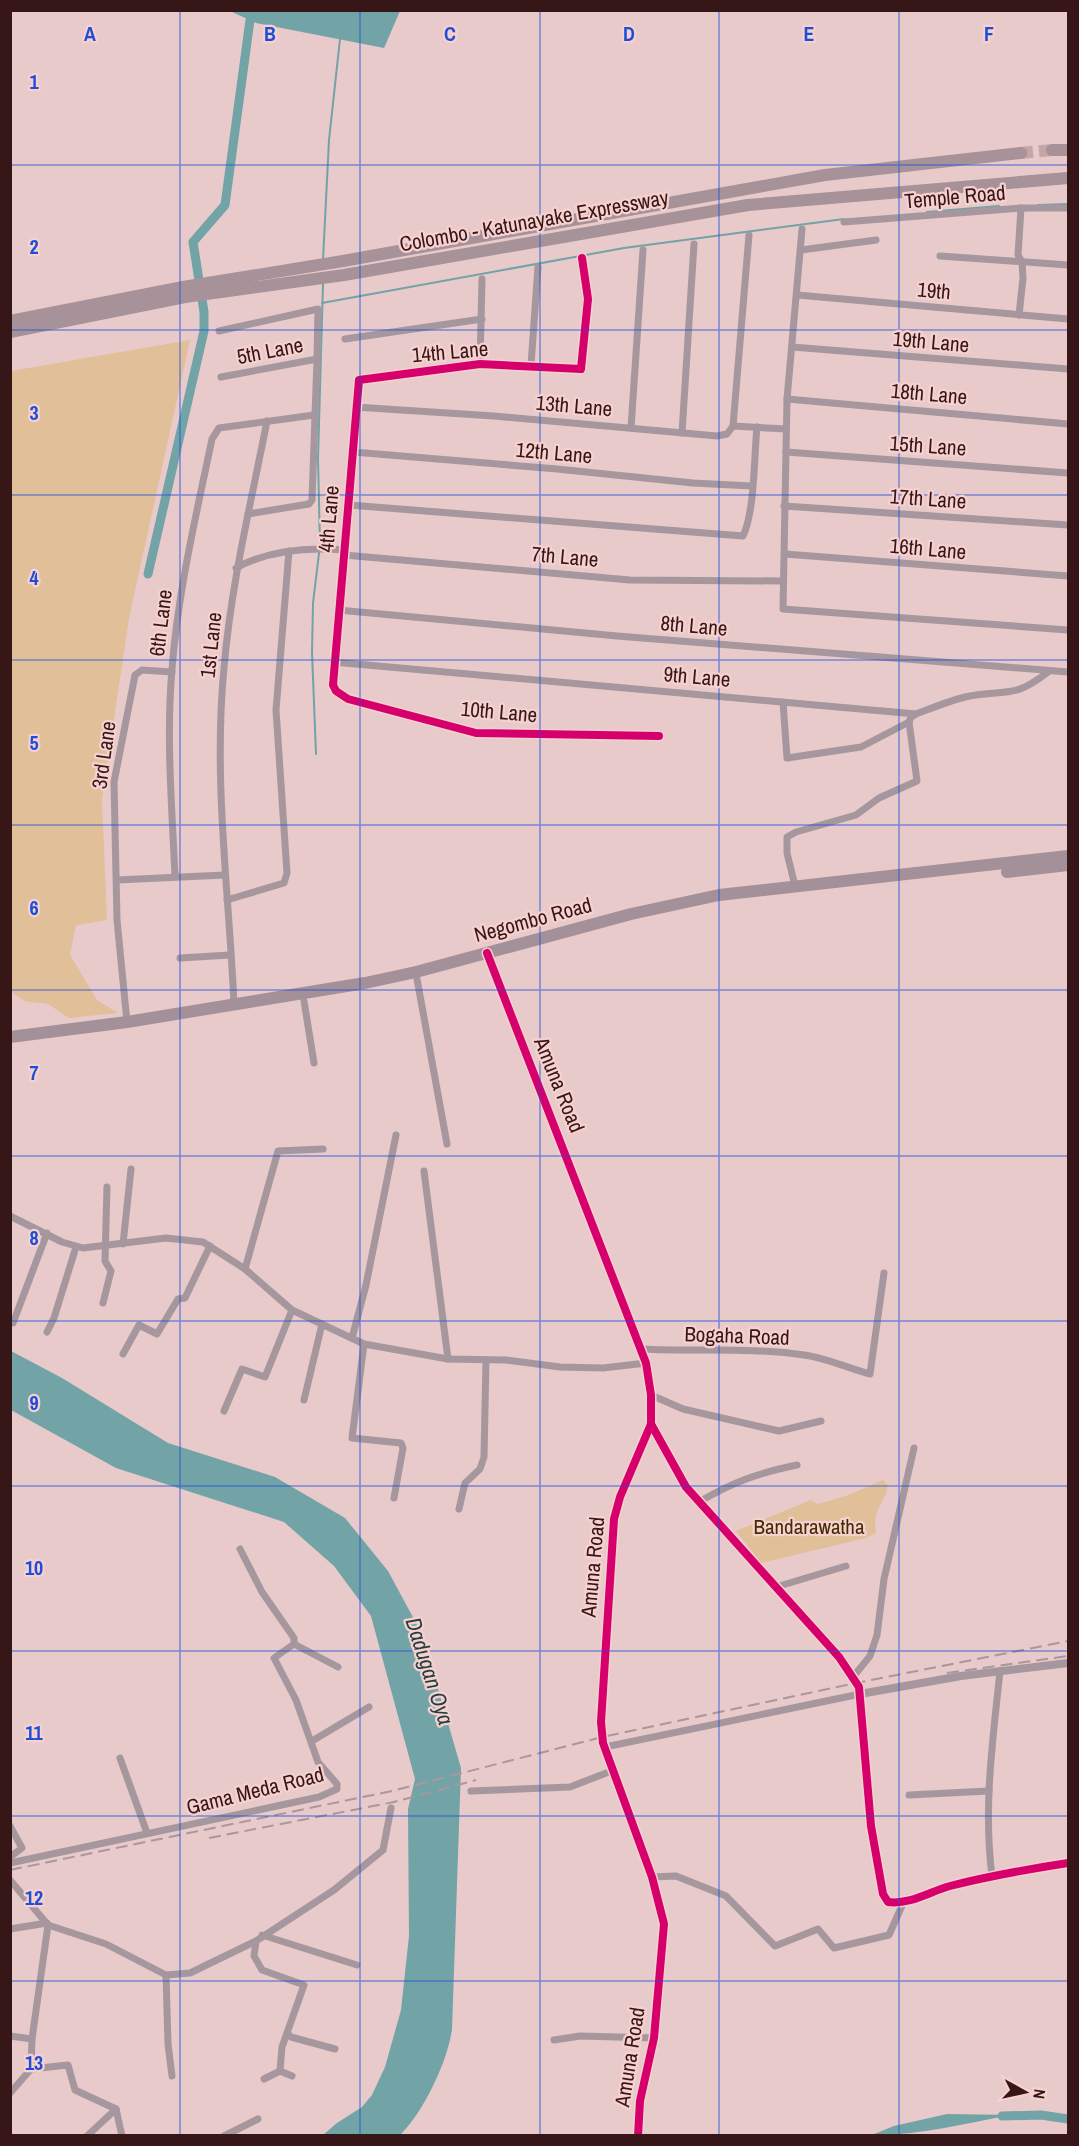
<svg xmlns="http://www.w3.org/2000/svg" width="1079" height="2146" viewBox="0 0 1079 2146" font-family="'Archivo Narrow',sans-serif">
  <style>
    .green { fill: #e1bf99 }
    .water { fill: #71a3a7 }
    .lines { fill: none; stroke-linecap: round; stroke-linejoin: round }
    .stream { stroke: #71a3a7; stroke-width: 2 }
    .canal { stroke: #71a3a7; stroke-width: 9 }
    .motorway-tunnel { stroke: #c4a6a5; stroke-width: 12; stroke-dasharray: 12 6; stroke-linecap: butt }
    .minor { stroke: #a6979e; stroke-width: 7 }
    .tertiary { stroke: #a6979e; stroke-width: 8 }
    .trunk { stroke: #a49099; stroke-width: 12 }
    .motorway { stroke: #a7929a; stroke-width: 12 }
    .rail { stroke: #ab979b; stroke-width: 2; stroke-dasharray: 12 6; stroke-linecap: butt }
    .cycleway-casing { stroke: #f6d1cf; stroke-width: 11 }
    .cycleway { stroke: #d6006c; stroke-width: 8 }
    .grid { fill: none; stroke: #1d4ed8; stroke-width: 1.5; stroke-opacity: 0.55 }
    .labels { text-anchor: middle; stroke-width: 4.5; stroke-linejoin: round; paint-order: stroke }
    .street-label { font-size: 21px; fill: #361616; stroke: #f6d1cf }
    .park-label { font-size: 21px; fill: #412d00; stroke: #f6d1cf }
    .water-label { font-size: 22px; font-style: italic; fill: #253f41; stroke: #f6d1cf }
    .grid-label { font-size: 20px; text-anchor: middle; font-weight: bold; fill: #1d4ed8; stroke: #f6d1cf; stroke-width: 4.5; stroke-linejoin: round; paint-order: stroke }
  </style>
  <rect width="100%" height="100%" fill="#e7cac9"/>
  <g class="green">
    <path d="M190 340 129 618 102 800 107 920 76 925 70 955 97 1000 118 1013 69 1018 48 1004 24 1001 11 991V371Z"/>
    <path d="M883 1480 888 1485C884 1507 872 1507 876 1533L866 1538 761 1563 736 1531 811 1500 818 1504 846 1496Z"/>
  </g>
  <g class="water">
    <path d="M230 11H400L384 48 256 23Z"/>
    <path d="M11 1351 62 1378 168 1443 275 1477 345 1518 388 1571 422 1634 461 1768 452 2029C448 2061 423 2113 400 2135H323L337 2123 362 2107 372 2095 385 2067 401 2010 409 1936 408 1809 415 1779 371 1616 334 1566 284 1522 116 1468 11 1410Z"/>
    <path d="M947 2114 1012 2115C965 2123 918 2136 872 2135L894 2126Z"/>
  </g>
  <g class="lines">
    <g class="stream">
      <path d="M1038 205 1068 204"/>
      <path d="M927 212 999 206"/>
      <path d="M323 260 329 140 340 39"/>
      <path d="M322 303 624 248 844 219"/>
      <path d="M316 754 312 652 313 603 320 545 318 459 323 284"/>
    </g>
    <g class="canal">
      <path d="M148 574 204 331V312L193 242 225 205 250 20"/>
      <path d="M1002 2116 1041 2115 1068 2119"/>
    </g>
    <path class="motorway-tunnel" d="M1021 153 1052 150"/>
    <g class="minor">
      <path d="M844 222 1021 208H1068"/>
      <path d="M802 229 787 399 783 609 1068 630"/>
      <path d="M801 250 876 240"/>
      <path d="M940 256 1068 265"/>
      <path d="M582 258 588 299 581 369 480 364 359 380 333 685 336 691 348 699 476 733 659 736"/>
      <path d="M797 295 1068 319"/>
      <path d="M1019 315 1023 278 1022 262 1018 255 1021 208"/>
      <path d="M219 331 318 309 317 359 221 377"/>
      <path d="M345 339 482 319"/>
      <path d="M792 347 1068 369"/>
      <path d="M480 364 482 279"/>
      <path d="M531 365 538 267"/>
      <path d="M787 399 1068 424"/>
      <path d="M355 407 494 416 717 436 727 434 733 426 786 429"/>
      <path d="M733 426 749 235"/>
      <path d="M631 428 643 250"/>
      <path d="M682 433 694 244"/>
      <path d="M353 452 557 469 693 483 752 486"/>
      <path d="M786 452 1068 473"/>
      <path d="M349 505 743 536C755 511 754 455 757 427"/>
      <path d="M784 506 1068 525"/>
      <path d="M248 514 309 504 312 500 317 359"/>
      <path d="M785 554 1068 576"/>
      <path d="M344 555 630 580 783 581"/>
      <path d="M236 568C269 550 308 547 344 550"/>
      <path d="M338 610 617 636 1068 672"/>
      <path d="M333 662 916 714C932 708 949 701 965 697 1005 688 1011 701 1048 672"/>
      <path d="M783 702 787 758 861 747 909 722"/>
      <path d="M175 876C172 808 166 737 172 669 178 591 196 516 212 439L219 428 314 415"/>
      <path d="M117 880 225 875"/>
      <path d="M795 886 787 853V837L796 832 856 815 879 798 917 781 909 722 911 717 916 714"/>
      <path d="M227 900 284 883 287 873 276 710 289 551"/>
      <path d="M180 958 230 955"/>
      <path d="M417 979 447 1144"/>
      <path d="M304 1001 314 1063"/>
      <path d="M234 1004C229 892 213 780 224 668 231 584 251 503 267 421"/>
      <path d="M127 1022 117 920 114 782 135 675 142 670 172 672"/>
      <path d="M424 1171 448 1359"/>
      <path d="M10 1216 62 1242 83 1248 166 1238 203 1242 245 1269 292 1310 364 1344 448 1359 506 1360 560 1367 603 1368 646 1363"/>
      <path d="M123 1244 131 1169"/>
      <path d="M245 1269 278 1151 323 1149"/>
      <path d="M103 1303 111 1271 105 1261 107 1187"/>
      <path d="M13 1323 47 1233"/>
      <path d="M47 1332 54 1318 76 1247"/>
      <path d="M352 1338 366 1285 396 1135"/>
      <path d="M364 1344 352 1438 401 1443 403 1448 394 1498"/>
      <path d="M642 1349C696 1352 750 1347 804 1355 827 1358 847 1368 870 1374L884 1273"/>
      <path d="M123 1354 139 1325 157 1334 178 1299 185 1298 210 1246"/>
      <path d="M651 1395 683 1409 779 1431 821 1421"/>
      <path d="M304 1400 322 1324"/>
      <path d="M224 1411 242 1369 265 1377 292 1310"/>
      <path d="M699 1502C733 1482 758 1473 797 1465"/>
      <path d="M459 1509 465 1483 480 1469 484 1457 486 1360"/>
      <path d="M776 1587 846 1566"/>
      <path d="M294 1644 338 1667"/>
      <path d="M853 1677 870 1656 877 1635 884 1579 914 1448"/>
      <path d="M312 1741 369 1707"/>
      <path d="M605 1747 860 1694 871 1826 883 1894 888 1902C910 1905 931 1891 950 1886 989 1876 1029 1869 1068 1863"/>
      <path d="M120 1758 147 1833"/>
      <path d="M471 1791 570 1787 614 1770"/>
      <path d="M909 1795 989 1791"/>
      <path d="M10 1826 22 1848 10 1857"/>
      <path d="M10 1863 319 1797 337 1789V1784L318 1762 296 1700 274 1658 294 1644V1638L262 1592 240 1549"/>
      <path d="M992 1876C983 1807 993 1739 1000 1671"/>
      <path d="M652 1877 676 1876 726 1896 775 1946 818 1929 834 1948 889 1935 904 1901"/>
      <path d="M10 1880 48 1925 32 2039 31 2069 68 2065 75 2090 116 2109 122 2136"/>
      <path d="M48 1925 106 1944 166 1975"/>
      <path d="M10 1929 47 1923"/>
      <path d="M262 1935 357 1965"/>
      <path d="M256 1941 254 1956 262 1970 304 1985 287 2033 291 2037 335 2049"/>
      <path d="M10 2036 32 2039"/>
      <path d="M554 2040 580 2036 654 2038"/>
      <path d="M280 2071 292 2076"/>
      <path d="M172 2076 168 2044 166 1975 190 1973 256 1941 334 1890 383 1850 391 1808"/>
      <path d="M264 2079 280 2071 282 2047 287 2033"/>
      <path d="M10 2093 31 2069"/>
      <path d="M87 2136 116 2109"/>
      <path d="M224 2136 258 2119"/>
    </g>
    <g class="tertiary">
      <path d="M487 953 646 1363 651 1395V1424L620 1497 614 1519 601 1722 603 1743 652 1877 664 1924 654 2038 640 2101 638 2136"/>
      <path d="M651 1424 686 1487 839 1657 856 1683 860 1694 961 1676 1068 1663"/>
    </g>
    <g class="trunk">
      <path d="M1007 872 1068 865"/>
      <path d="M10 1037 127 1022 365 983 416 972 631 914 719 895 1068 856"/>
    </g>
    <g class="motorway">
      <path d="M1052 150H1068"/>
      <path d="M10 321 183 287 343 261 825 175 1021 153"/>
      <path d="M10 332 185 297 344 275 748 205 1068 178"/>
    </g>
    <g class="rail">
      <path d="M947 1673 1068 1656"/>
      <path d="M209 1838 394 1802 476 1780"/>
      <path d="M10 1870 392 1791 602 1737 856 1683 1068 1641"/>
    </g>
    <g class="cycleway-casing">
      <g id="cycleway">
        <path d="M582 258 588 299 581 369 480 364 359 380 333 685 336 691 348 699 476 733 659 736"/>
        <path d="M487 953 646 1363 651 1395V1424L620 1497 614 1519 601 1722 603 1743 652 1877 664 1924 654 2038 640 2101 638 2136"/>
        <path d="M651 1424 686 1487 839 1657 859 1687 871 1826 883 1894 888 1902C910 1905 931 1891 950 1886 989 1876 1029 1869 1068 1863"/>
      </g>
    </g>
    <use href="#cycleway" class="cycleway"/>
  </g>
  <path class="grid" d="M180 10V2136M360 10V2136M540 10V2136M719 10V2136M899 10V2136M10 165H1068M10 330H1068M10 495H1068M10 660H1068M10 825H1068M10 990H1068M10 1156H1068M10 1321H1068M10 1486H1068M10 1651H1068M10 1816H1068M10 1981H1068"/>
  <g class="labels">
    <g class="street-label">
      <text transform="translate(955 197) rotate(-5)" y="7">Temple Road</text>
      <text transform="translate(534 221) rotate(-10)" y="7">Colombo - Katunayake Expressway</text>
      <text transform="translate(934 291) rotate(5)" y="7">19th</text>
      <text transform="translate(931 342) rotate(5)" y="7">19th Lane</text>
      <text transform="translate(270 351) rotate(-11)" y="7">5th Lane</text>
      <text transform="translate(450 352) rotate(-5)" y="7">14th Lane</text>
      <text transform="translate(929 394) rotate(5)" y="7">18th Lane</text>
      <text transform="translate(574 406) rotate(5)" y="7">13th Lane</text>
      <text transform="translate(928 446) rotate(4)" y="7">15th Lane</text>
      <text transform="translate(554 453) rotate(5)" y="7">12th Lane</text>
      <text transform="translate(928 499) rotate(4)" y="7">17th Lane</text>
      <text transform="translate(329 519) rotate(-85)" y="7">4th Lane</text>
      <text transform="translate(928 549) rotate(5)" y="7">16th Lane</text>
      <text transform="translate(565 557) rotate(5)" y="7">7th Lane</text>
      <text transform="translate(161 623) rotate(-83)" y="7">6th Lane</text>
      <text transform="translate(694 626) rotate(5)" y="7">8th Lane</text>
      <text transform="translate(211 645) rotate(-84)" y="7">1st Lane</text>
      <text transform="translate(697 677) rotate(5)" y="7">9th Lane</text>
      <text transform="translate(499 712) rotate(5)" y="7">10th Lane</text>
      <text transform="translate(104 755) rotate(-82)" y="7">3rd Lane</text>
      <text transform="translate(533 920) rotate(-15)" y="7">Negombo Road</text>
      <text transform="translate(559 1085) rotate(68)" y="7">Amuna Road</text>
      <text transform="translate(737 1336) rotate(2)" y="7">Bogaha Road</text>
      <text transform="translate(593 1567) rotate(-85)" y="7">Amuna Road</text>
      <text transform="translate(255 1791) rotate(-14)" y="7">Gama Meda Road</text>
      <text transform="translate(630 2057) rotate(-81)" y="7">Amuna Road</text>
    </g>
    <g class="park-label">
      <text x="809" y="1534">Bandarawatha</text>
    </g>
    <g class="water-label">
      <text transform="translate(430 1671) rotate(72)" y="8">Dadugan Oya</text>
    </g>
  </g>
  <g class="grid-label">
    <text x="90" y="41">A</text>
    <text x="270" y="41">B</text>
    <text x="450" y="41">C</text>
    <text x="629" y="41">D</text>
    <text x="809" y="41">E</text>
    <text x="989" y="41">F</text>
    <text x="34" y="89">1</text>
    <text x="34" y="254">2</text>
    <text x="34" y="420">3</text>
    <text x="34" y="585">4</text>
    <text x="34" y="750">5</text>
    <text x="34" y="915">6</text>
    <text x="34" y="1080">7</text>
    <text x="34" y="1245">8</text>
    <text x="34" y="1410">9</text>
    <text x="34" y="1575">10</text>
    <text x="34" y="1740">11</text>
    <text x="34" y="1905">12</text>
    <text x="34" y="2070">13</text>
  </g>
  <rect width="1079" height="2146" fill="none" stroke="#361616" stroke-width="24"/>
  <g transform="translate(1025 2092) rotate(98)" stroke="#f6d1cf" stroke-width="4.5" paint-order="stroke">
  <path d="M0-4.5L10 22L0 15L-10 22Z" fill="#361616"/>
  <text y="-9" font-size="16" font-weight="bold" text-anchor="middle" fill="#361616">N</text>
  </g>
</svg>
